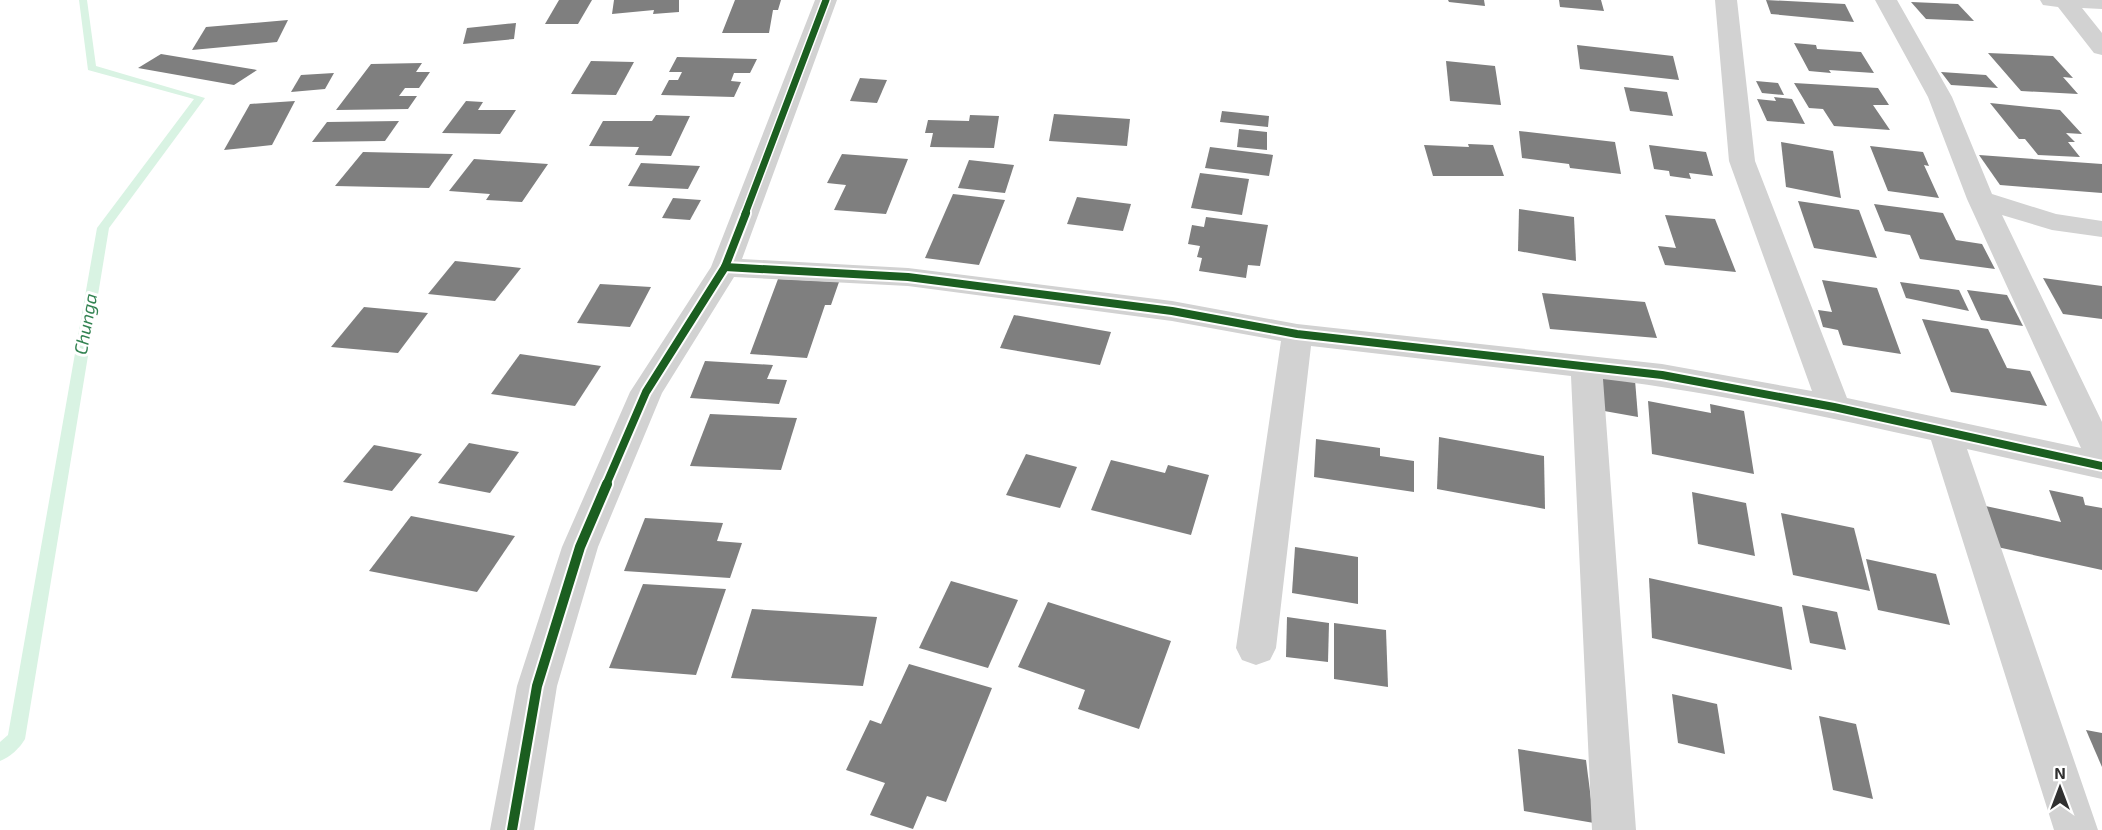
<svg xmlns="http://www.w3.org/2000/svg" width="2102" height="830" viewBox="0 0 2102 830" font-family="'Exo 2',sans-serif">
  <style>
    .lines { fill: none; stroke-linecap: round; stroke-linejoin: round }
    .stream { fill: #d9f3e3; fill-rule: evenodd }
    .building { fill: #7f7f7f }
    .minor { fill: #d2d2d2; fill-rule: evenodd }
    .cycleway-far2-casing { stroke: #fff; stroke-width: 10 }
    .cycleway-far1-casing { stroke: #fff; stroke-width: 12 }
    .cycleway-casing { stroke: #fff; stroke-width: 14 }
    .cycleway-far2 { stroke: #1b5e20; stroke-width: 7 }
    .cycleway-far1 { stroke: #1b5e20; stroke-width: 8 }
    .cycleway { stroke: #1b5e20; stroke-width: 10 }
    .labels { text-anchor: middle; stroke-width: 6; stroke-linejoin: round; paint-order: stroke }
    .water-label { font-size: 18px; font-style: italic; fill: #338352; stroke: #fff }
  </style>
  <rect width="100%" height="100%" fill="#fff"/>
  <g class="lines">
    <path class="stream" d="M79 0H87L96 66 205 98 109 228 25 739C20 748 10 757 0 761V742L8 735 97 228 194 99 88 70Z"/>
  </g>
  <g class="building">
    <path d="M559 0H592L578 24H545Z"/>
    <path d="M614 0H679V12L653 14 654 10 612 14Z"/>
    <path d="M735 0H781L778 10H773L769 33H722Z"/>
    <path d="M1448 0H1484L1485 6 1449 2Z"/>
    <path d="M1559 0H1601L1604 11 1560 7Z"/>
    <path d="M1766 0 1845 4 1854 22 1771 14Z"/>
    <path d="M1911 2 1958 4 1974 21 1926 19Z"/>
    <path d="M288 20 277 42 192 50 206 27Z"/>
    <path d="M516 23 514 39 463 44 467 28Z"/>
    <path d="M1794 43 1816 45 1817 49 1861 52 1874 73 1829 70 1831 73 1809 71Z"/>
    <path d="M1577 45 1673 56 1679 80 1580 69Z"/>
    <path d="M1988 53 2053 56 2073 78 2063 77 2078 94 2021 91Z"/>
    <path d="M161 54 257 70 234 85 138 68Z"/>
    <path d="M677 57 757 59 750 73H734L731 81 741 82 734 97 661 95 669 80H678L682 72H669Z"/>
    <path d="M591 61 634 62 616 95 571 94Z"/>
    <path d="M1446 61 1495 66 1501 105 1450 101Z"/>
    <path d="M422 63 416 72H430L419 88H405L399 96H417L408 109 336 110 371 64Z"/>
    <path d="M1941 72 1986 75 1998 88 1951 85Z"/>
    <path d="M334 73 325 89 291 92 301 75Z"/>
    <path d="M860 78 887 80 877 103 850 101Z"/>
    <path d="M1756 81 1778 83 1784 95 1762 93Z"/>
    <path d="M1794 83 1878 88 1889 105H1873L1890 130 1834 126 1823 109 1809 108Z"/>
    <path d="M1624 87 1667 92 1673 116 1630 111Z"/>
    <path d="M1774 97 1792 99 1805 124 1767 121 1757 99 1776 101Z"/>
    <path d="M295 101 272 145 224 150 250 104Z"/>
    <path d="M466 101 483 102 478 110H516L500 134 442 133Z"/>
    <path d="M1990 103 2060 110 2082 134 2066 133 2075 142H2068L2080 157 2038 155 2025 139H2019Z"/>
    <path d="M1222 111 1269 116 1268 127 1220 122Z"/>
    <path d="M1054 114 1130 119 1127 146 1049 141Z"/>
    <path d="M656 115 690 116 671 156 635 155 639 147 589 146 603 121H652Z"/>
    <path d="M970 115 999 116 994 148 930 147 933 133H925L928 120 969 121Z"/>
    <path d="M399 121 385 141 312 142 327 122Z"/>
    <path d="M1239 129 1267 132V150L1237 147Z"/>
    <path d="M1519 131 1615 142 1621 174 1570 168 1569 164 1522 158Z"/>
    <path d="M1781 142 1833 151 1841 198 1786 187Z"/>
    <path d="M1468 144 1493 145 1504 176H1433L1424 145 1469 147Z"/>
    <path d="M1649 145 1706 152 1713 176 1689 173 1691 179 1670 176 1669 171 1654 169Z"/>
    <path d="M1870 146 1923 152 1929 166 1924 165 1939 198 1888 191Z"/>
    <path d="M1210 147 1273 155 1269 176 1205 168Z"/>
    <path d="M363 152 453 154 429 188 335 186Z"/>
    <path d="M842 154 908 159 886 214 834 210 846 185 827 183Z"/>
    <path d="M1979 155 2102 164V193L2000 185Z"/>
    <path d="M474 159 548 164 522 202 486 200 490 194 449 191Z"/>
    <path d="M969 160 1014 165 1005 193 958 188Z"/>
    <path d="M641 163 700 166 688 189 628 186Z"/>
    <path d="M1200 173 1249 179 1242 215 1191 208Z"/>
    <path d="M953 194 1005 200 979 265 925 258Z"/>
    <path d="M1077 197 1131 204 1123 231 1067 224Z"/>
    <path d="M673 198 701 200 690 220 662 218Z"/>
    <path d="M1798 201 1859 210 1877 258 1814 248Z"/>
    <path d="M1874 204 1943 213 1956 240 1982 244 1995 269 1920 259 1910 235 1885 231Z"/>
    <path d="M1519 209 1574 217 1576 261 1518 251Z"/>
    <path d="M1665 215 1715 219 1736 272 1665 265 1658 246 1676 248Z"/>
    <path d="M1206 217 1268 225 1260 266 1248 265 1246 278 1199 271 1202 258 1197 257 1200 246 1188 244 1192 225 1204 227Z"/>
    <path d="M455 261 521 268 495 301 428 294Z"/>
    <path d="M2043 278 2102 286V319L2063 314Z"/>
    <path d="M778 279 839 282 831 305H825L807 358 750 354Z"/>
    <path d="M1822 280 1877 288 1901 354 1843 345 1838 330 1823 327 1818 310 1832 312Z"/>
    <path d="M1900 282 1959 290 1969 311 1906 298Z"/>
    <path d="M600 284 651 287 630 327 577 323Z"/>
    <path d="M1967 290 2007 295 2023 326 1981 320Z"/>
    <path d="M1542 293 1645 302 1657 338 1550 329Z"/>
    <path d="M364 307 428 313 398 353 331 347Z"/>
    <path d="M1014 315 1111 332 1100 365 1000 348Z"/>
    <path d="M1922 319 1988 329 2007 368 2030 371 2047 406 1951 392Z"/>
    <path d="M520 354 601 366 575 406 491 394Z"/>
    <path d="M705 361 773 365 767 379 787 380 779 404 690 398Z"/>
    <path d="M1591 371 1635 380 1638 417 1593 409Z"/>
    <path d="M1648 401 1711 413 1710 404 1744 411 1754 474 1652 454Z"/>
    <path d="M710 414 797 418 781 470 690 466Z"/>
    <path d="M1439 437 1544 456 1545 509 1437 489Z"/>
    <path d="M1316 439 1380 448V456L1414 461V492L1314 477Z"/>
    <path d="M469 443 519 452 490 493 438 483Z"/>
    <path d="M374 445 422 454 392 491 343 482Z"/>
    <path d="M1026 454 1077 467 1060 508 1006 495Z"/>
    <path d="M1111 460 1165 473 1168 465 1209 475 1191 535 1091 510Z"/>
    <path d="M2049 490 2083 497 2085 505 2102 508V570L1988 545 1976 504 2061 522Z"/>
    <path d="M1692 492 1746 503 1755 556 1698 544Z"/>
    <path d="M1781 513 1854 528 1870 591 1793 575Z"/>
    <path d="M411 516 515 536 477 592 369 571Z"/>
    <path d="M645 518 723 523 717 541 742 543 730 578 624 571Z"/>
    <path d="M1295 547 1358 557V604L1292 593Z"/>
    <path d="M1866 559 1936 574 1950 625 1878 610Z"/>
    <path d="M1649 578 1782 607 1792 670 1652 638Z"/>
    <path d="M951 581 1018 600 988 668 919 648Z"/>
    <path d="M643 584 726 589 696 675 609 668Z"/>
    <path d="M1048 602 1171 641 1139 729 1078 709 1085 690 1018 667Z"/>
    <path d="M1802 605 1837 612 1846 650 1810 643Z"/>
    <path d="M752 609 877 617 863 686 731 678Z"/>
    <path d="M1287 617 1329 623 1328 662 1286 657Z"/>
    <path d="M1334 623 1386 630 1388 687 1334 679Z"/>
    <path d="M909 664 992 688 946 802 927 796 913 829 870 815 885 783 846 770 870 720 881 724Z"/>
    <path d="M1672 694 1717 704 1725 754 1678 743Z"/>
    <path d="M1819 716 1856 724 1873 799 1833 790Z"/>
    <path d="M2086 730 2102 733V767Z"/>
    <path d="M1518 749 1586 760 1594 823 1524 811Z"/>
  </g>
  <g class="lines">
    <g class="minor">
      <path d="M815 0H837L742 259 908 268 1172 301 1297 324 1662 364 1812 391 1729 161 1715 0H1737L1755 161 1847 398 2081 448 1967 199 1928 97 1875 0H1897L1952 97 1992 194 2056 214 2102 221V237L2052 230 2002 215 2102 422V479L1967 449 2098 830H2054L1931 440C1822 416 1713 392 1603 379L1636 830H1592L1571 376 1311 346 1276 648 1270 660 1256 665 1242 660 1236 648 1281 341 1172 321 908 286 734 277 662 393 598 547 557 686 534 830H490L517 686 562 547 630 392 711 267Z"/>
      <path d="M2040 0H2102V9L2082 8 2102 33V55L2094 53 2058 7 2043 5Z"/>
    </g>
    <g class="cycleway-far2-casing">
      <path id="cycleway-far2" d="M745 214 826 0"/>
    </g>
    <g class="cycleway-far1-casing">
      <g id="cycleway-far1">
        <path d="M725 267 908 277 1172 311 1297 334 1662 375 1834 407 2102 466"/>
        <path d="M606 485 646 392 725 267 746 213"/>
      </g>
    </g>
    <g class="cycleway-casing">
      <path id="cycleway" d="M512 830 537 686 580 547 607 484"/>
    </g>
    <use href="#cycleway-far2" class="cycleway-far2"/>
    <use href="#cycleway-far1" class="cycleway-far1"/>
    <use href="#cycleway" class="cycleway"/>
  </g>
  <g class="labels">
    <g class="water-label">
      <text transform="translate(86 324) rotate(-80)" y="6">Chunga</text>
    </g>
  </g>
  <g transform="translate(2060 788)" stroke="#ffffff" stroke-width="4.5" paint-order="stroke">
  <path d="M0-4.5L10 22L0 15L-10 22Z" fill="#303030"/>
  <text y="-9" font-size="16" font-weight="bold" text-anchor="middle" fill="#303030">N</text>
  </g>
</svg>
